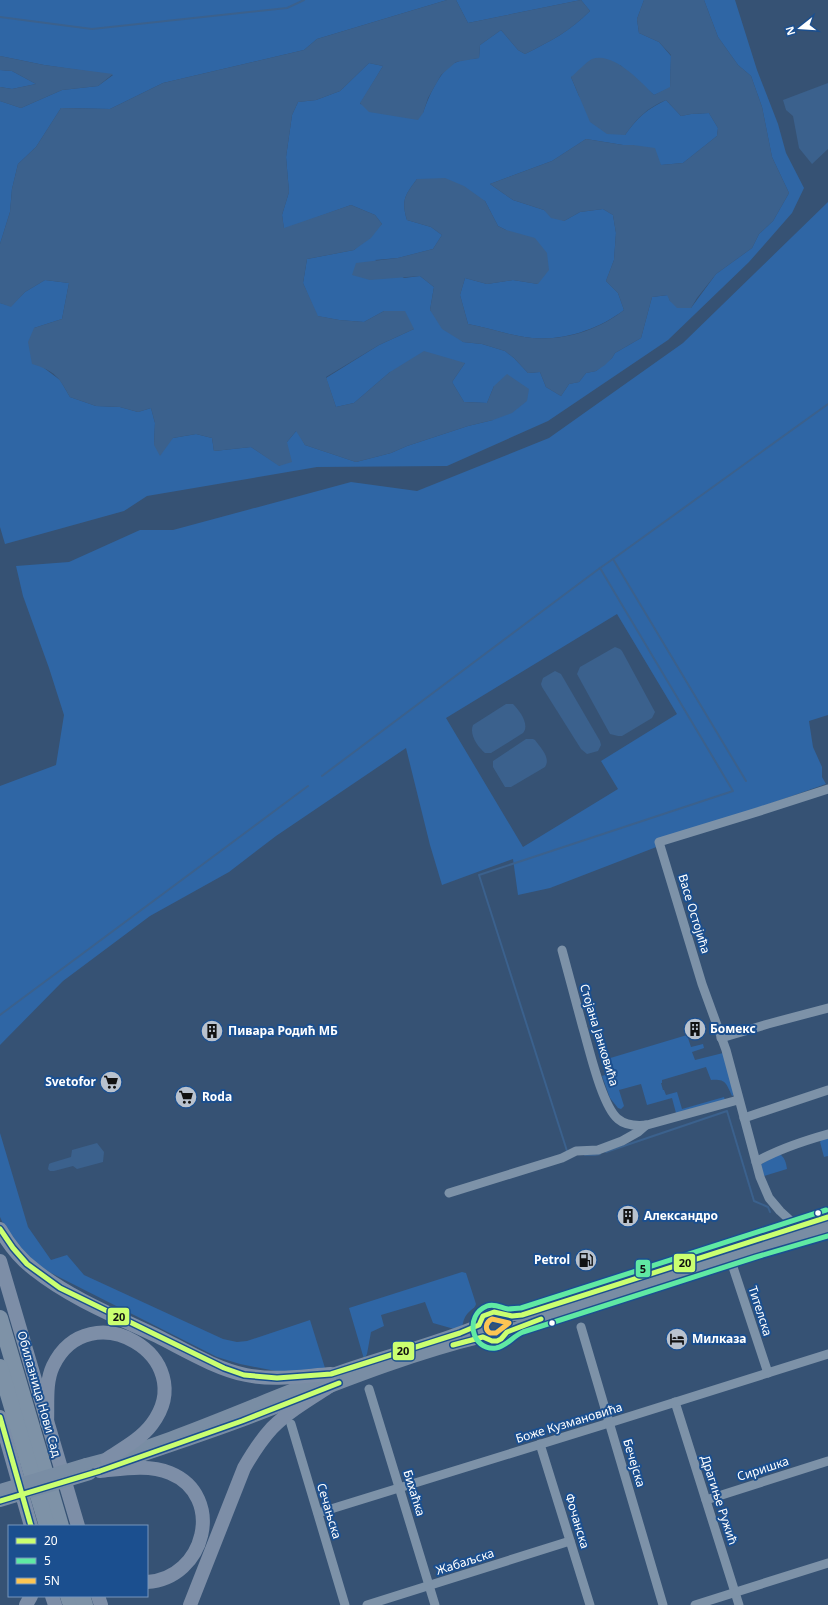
<svg xmlns="http://www.w3.org/2000/svg" width="828" height="1605" viewBox="0 0 828 1605" font-family="'Noto Sans',sans-serif">
  <style>
    .green { fill: #2f66a5; fill-rule: evenodd }
    .water { fill: #3b618d }
    .lines { fill: none; stroke-linecap: round; stroke-linejoin: round }
    .stream { stroke: #3b618d; stroke-width: 2 }
    .street { stroke: #7d92a8; stroke-width: 9 }
    .secondary { stroke: #798da4; stroke-width: 12 }
    .primary { stroke: #7d8ea7; stroke-width: 14 }
    .highway { stroke: #7e92a7; stroke-width: 16 }
    .secondary-bridge { stroke: #798da4; stroke-width: 12 }
    .bus-1-casing { stroke: #1b4f8f; stroke-width: 8 }
    .bus-2-casing { stroke: #1b4f8f; stroke-width: 8 }
    .bus-3-casing { stroke: #1b4f8f; stroke-width: 8 }
    .bus-1 { stroke: #caff70; stroke-width: 5 }
    .bus-2 { stroke: #60e9a3; stroke-width: 5 }
    .bus-3 { stroke: #fcc553; stroke-width: 5 }
    .bus-dot { fill: #fff; stroke: #1b4f8f; stroke-width: 1.5 }
    .labels { text-anchor: middle; stroke-width: 4; stroke-linejoin: round; paint-order: stroke }
    .street-label { font-size: 12px; fill: #fff; stroke: #1b4f8f }
    .poi-label { font-size: 12px; font-weight: bold; fill: #fff; stroke: #1b4f8f; text-anchor: start }
    .line-badge { stroke: #1b4f8f; stroke-width: 1.5 }
    .pale-badge-label { font-size: 11px; text-anchor: middle; font-weight: bold; fill: #111 }
  </style>
  <rect width="100%" height="100%" fill="#365274"/>
  <g class="green">
    <path d="M0 0H447L317 39 304 50 163 83 110 109 61 108 36 147 18 164 12 189 10 212 0 244V101L21 108 62 90 98 86 113 75 44 65 0 56Z"/>
    <path d="M456 0H644L637 19 639 33 659 42 671 56 670 88 654 95 620 65 571 77 579 96 625 135C637 118 647 109 666 100L681 116 691 114 709 113 718 128 717 136 683 163 661 165 633 145H623L586 139 552 161 490 184 513 200 544 210 564 221 580 212 603 209 613 215 616 233 614 260 606 281 618 293 624 310C599 329 564 341 532 338 511 336 489 328 468 324L460 295 465 278 487 284 513 280 538 284 506 230 498 226 485 201 417 179C405 195 401 200 407 220L431 227 442 235 433 249 398 258 375 260 404 278 420 276 434 287 430 310 463 342 482 344 505 351 514 358 528 373 540 372 546 387 561 396 569 384 579 382 586 373 596 371 612 358 615 353 641 338 652 297 668 295 670 301 691 308 716 274 752 248 759 234 773 221 789 193 772 157 762 107 751 76 738 65 718 37 704 0H735L757 70 778 124 786 153 804 188 792 213 749 262 668 340 548 421 447 466 317 467 147 496 124 511 5 544 0 527V303L11 306 25 292 45 280 69 283 62 319 34 328 44 368 60 380 70 397 96 406 120 407 138 412 151 408 155 423 154 445 173 438 196 434 212 438 214 451 251 447 280 466 287 442 297 430 305 445 356 462 391 453 407 446 468 426 493 420 494 386 487 403 464 402 452 382 465 363 390 372 354 403 336 407 326 378 379 345 414 329 384 311 364 322 339 320 317 316 303 283 307 259 354 250 382 224 375 215 351 205 284 229 282 215 289 192 286 157 292 115 298 102 316 100 340 91 369 63 383 66 360 104 423 113C428 98 441 67 457 62 464 59 472 59 479 58L480 45 501 30 518 50 525 54C551 41 570 31 590 11L581 0 468 23Z"/>
    <path d="M0 70 12 71 36 84 12 89 0 87Z"/>
    <path d="M828 202V715L809 721 813 747 822 767V777L826 784 755 809 550 888 518 895 513 859 442 885 430 845 406 748 276 836 229 872 150 916 63 981 0 1045V786L56 765 64 715 49 668 23 596 16 566 69 562 140 530H173L351 482 417 491 549 438 683 343ZM617 614 677 714 601 761 618 789 523 847 446 718Z"/>
    <path d="M687 1035 691 1047 703 1044 704 1048 692 1052 695 1060 723 1053 734 1095 732 1096C726 1083 726 1079 711 1080L706 1067 662 1080V1083H661L663 1090H664L666 1095 677 1092 682 1109 724 1097 725 1100 676 1113 672 1098 647 1105 641 1084 619 1090 624 1106 621 1109 618 1108 610 1098 602 1076 611 1073 607 1059Z"/>
    <path d="M0 1133 28 1227 51 1260 67 1255 84 1275 223 1339 237 1342 247 1341 310 1320 325 1368 286 1373 240 1364 217 1357 51 1273 28 1258 8 1234 0 1217Z"/>
    <path d="M828 1137V1156L824 1157 820 1142 822 1139Z"/>
    <path d="M779 1154C785 1157 786 1163 787 1169L764 1176 760 1165Z"/>
    <path d="M462 1272 466 1273 476 1304C475 1308 473 1308 470 1311 464 1316 463 1322 462 1329H454L433 1323 425 1302 381 1315 384 1326 371 1332 367 1354 364 1359 349 1308Z"/>
  </g>
  <g class="water">
    <path d="M447 0H456L468 23 581 0 590 11C570 31 551 41 525 54L518 50 501 30 480 45 479 58 456 62 441 75 428 98 423 113 418 120 369 112 360 103 383 66 369 63 340 91 316 100 298 102 292 115 286 157 289 192 282 215 284 228 351 205 375 215 382 224 371 238 354 250 307 259 303 283 318 316 339 320 364 322 384 311H405L414 329 379 345 326 377 336 407 354 403 390 372 424 351 465 363 452 382 464 402 487 403 494 386 507 374 529 389 527 401 512 413 493 420 468 426 407 446 391 453 356 462 305 445 296 431 287 442 292 462 279 466 251 447 214 451 212 438 196 434 173 438 160 456 154 445 155 423 151 408 138 412 120 407 96 406 70 397C59 377 55 371 32 364L28 342 34 328 62 319 69 283 45 280 25 292 11 307 0 303V244L10 212 12 189 18 164 36 147 61 108 110 109 163 83 304 50 317 39Z"/>
    <path d="M644 0H704L718 37 738 65 751 76 762 107 772 157 789 193 773 221 759 234 752 248 716 274 697 298 691 308H677L670 301 667 295 652 297 641 338 615 353 612 358 605 365 596 371 586 373 579 382 569 384 561 396 546 387 540 372 528 373 514 358 505 351 482 344 463 342 442 329 430 310 434 287 420 276 370 280 352 275 356 263 398 258 433 249 442 235 431 227 407 220C401 200 405 195 417 179L445 178 464 186 485 201 498 226 506 230 535 238 547 253 549 270 538 284 513 280 487 284 465 278 460 295 468 324C489 328 511 336 532 338 564 341 599 330 624 310L618 293 606 281 614 260 616 233 613 215 603 209 580 212 564 221 551 218 544 210 513 200 490 184 552 161 586 139 623 145H633L655 148 661 165 683 163 717 136 718 128 709 113 691 114 681 116 666 100C647 108 637 118 625 135L607 134 590 122 571 77C576 73 586 62 592 59 613 51 641 82 654 95L670 87 671 55 659 42 639 33 637 19Z"/>
    <path d="M0 56 44 65 113 74 98 86 62 90 21 108 0 101V87L12 89 36 84 12 71 0 70Z"/>
    <path d="M828 83V149L812 164 799 148 793 116 786 110 783 100Z"/>
    <path d="M615 647 620 649 622 651 655 712 652 718 622 736H618L610 734 577 674 580 667Z"/>
    <path d="M555 671 561 674 600 741 601 745 598 751 587 754 581 749 542 687 541 684 543 678Z"/>
    <path d="M506 704H513C520 711 530 725 523 733L491 753H485C478 747 469 735 473 725Z"/>
    <path d="M526 739H533L535 740C541 748 551 758 545 767L511 787H505L493 767V761Z"/>
    <path d="M97 1143 104 1152 103 1162 77 1169 73 1166 54 1171H50L48 1169 49 1164 51 1163 71 1157 72 1150Z"/>
  </g>
  <g class="lines">
    <g class="stream">
      <path d="M0 17 92 29 287 8 304 0"/>
      <path d="M322 776 600 568"/>
      <path d="M746 781 613 559 828 404"/>
      <path d="M0 1015 308 786"/>
      <path d="M569 1152 567 1151 479 875 733 791 600 568 613 559"/>
      <path d="M606 1152 727 1111 754 1201 768 1207 770 1212"/>
      <path d="M585 1155H595L600 1154"/>
    </g>
    <g class="street">
      <path d="M562 950C569 976 576 1002 583 1028 589 1048 602 1106 618 1119 626 1126 637 1126 647 1125L738 1100"/>
      <path d="M721 1038 768 1024 828 1008"/>
      <path d="M744 1118 828 1090"/>
      <path d="M756 1162C778 1149 803 1141 828 1134"/>
      <path d="M449 1193 562 1158 576 1151 598 1150 622 1141 638 1132 646 1125"/>
      <path d="M795 1227 792 1222 780 1211 769 1198 760 1177 726 1050 702 984 659 842 757 812 828 789"/>
      <path d="M730 1258 768 1373"/>
      <path d="M581 1327 663 1605"/>
      <path d="M369 1389 435 1605"/>
      <path d="M675 1402 739 1605"/>
      <path d="M291 1424 345 1605"/>
      <path d="M540 1444 590 1605"/>
      <path d="M706 1500 828 1461"/>
      <path d="M318 1513 609 1423 828 1354"/>
      <path d="M367 1605 570 1541"/>
      <path d="M695 1605 828 1563"/>
    </g>
    <g class="secondary">
      <circle cx="493" cy="1327" r="15"/>
      <path d="M503 1315H522L828 1217"/>
      <path d="M507 1332 525 1324 627 1290 828 1229"/>
      <path d="M86 1464C170 1443 249 1405 330 1375 379 1357 430 1345 479 1325"/>
      <path d="M112 1466C156 1451 199 1437 242 1421 321 1391 400 1357 483 1337"/>
    </g>
    <g class="primary">
      <path d="M0 1229C9 1245 20 1259 35 1270 70 1298 117 1317 157 1336 185 1350 216 1369 246 1375 274 1381 302 1376 331 1374"/>
      <path d="M0 1261 78 1526"/>
      <path d="M0 1417 31 1526"/>
      <path d="M47 1423C48 1404 45 1383 53 1366 89 1291 202 1357 152 1424 141 1439 122 1449 107 1459"/>
      <path d="M100 1471C122 1469 148 1464 170 1473 226 1496 205 1579 147 1582"/>
      <path d="M52 1596 55 1605"/>
      <path d="M98 1596 101 1605"/>
      <path d="M26 1605 31 1596"/>
      <path d="M190 1605 244 1468C252 1454 261 1440 272 1428 289 1411 310 1399 330 1386"/>
    </g>
    <g class="highway">
      <path d="M0 1318 61 1526"/>
      <path d="M0 1367 47 1526"/>
      <path d="M68 1596 71 1605"/>
      <path d="M82 1596 85 1605"/>
    </g>
    <g class="secondary-bridge">
      <path d="M0 1490 86 1464"/>
      <path d="M0 1501 90 1474"/>
    </g>
    <g class="bus-1-casing">
      <g id="bus-1">
        <path d="M0 1229 13 1248 27 1264 60 1288 224 1368 244 1375 277 1378 331 1374 460 1333 479 1325 483 1316 494 1312 512 1316 522 1315 828 1217"/>
        <path d="M453 1345 483 1337 492 1341H497L501 1339 507 1332 541 1319"/>
        <path d="M0 1417 31 1526"/>
        <path d="M0 1501 100 1471 242 1421 339 1383"/>
      </g>
    </g>
    <g class="bus-2-casing">
      <path id="bus-2" d="M826 1210 521 1308C517 1308 512 1309 508 1309 501 1308 495 1303 487 1306 464 1315 471 1351 496 1348 507 1346 513 1336 523 1332L756 1257 828 1236"/>
    </g>
    <g class="bus-3-casing">
      <path id="bus-3" d="M492 1319 509 1323 496 1333H490C484 1329 486 1322 492 1319Z"/>
    </g>
    <use href="#bus-1" class="bus-1"/>
    <use href="#bus-2" class="bus-2"/>
    <use href="#bus-3" class="bus-3"/>
  </g>
  <defs>
    <g id="building-disc" transform="scale(1.15)"><circle r="9.5" fill="#b9c2ce" stroke="#1b4f8f"/><path d="M-4-6H4V6H1V3H-1V6H-4ZM-2.5-4.3h1.7v1.8h-1.7ZM.8-4.3h1.7v1.8H.8ZM-2.5-1h1.7V.8h-1.7ZM.8-1h1.7V.8H.8Z" fill="#111"/></g>
    <g id="supermarket-disc" transform="scale(1.15)"><circle r="9.5" fill="#b9c2ce" stroke="#1b4f8f"/><path d="M-6-5.5h2.5l.6 2H6L4.5 2H-2.5L-4.4-4H-6ZM-1.5 3.2a1.3 1.3 0 1 0 .1 0ZM3 3.2a1.3 1.3 0 1 0 .1 0Z" fill="#111"/></g>
    <g id="fuel-disc" transform="scale(1.15)"><circle r="9.5" fill="#b9c2ce" stroke="#1b4f8f"/><path d="M-5.5-6h7V0h2V4h1.3V-2.5L3-4.5l.8-.8L6-3V5H2.5V1h-1V6h-7ZM-4.2-4.7v3.2H.2V-4.7Z" fill="#111"/></g>
    <g id="hotel-disc" transform="scale(1.15)"><circle r="9.5" fill="#b9c2ce" stroke="#1b4f8f"/><path d="M-6-4.5h1.5V1H6V5H4.5V3h-9V5H-6ZM-4 0a1.8 1.8 0 1 1 3.6 0ZM.5 0V-2.5h3Q6-2.5 6 0Z" fill="#111"/></g>
  </defs>
  <g fill-rule="evenodd">
    <use href="#building-disc" x="695" y="1029"/>
    <use href="#building-disc" x="212" y="1031"/>
    <use href="#supermarket-disc" x="111" y="1082"/>
    <use href="#supermarket-disc" x="186" y="1097"/>
    <use href="#building-disc" x="628" y="1216"/>
    <use href="#fuel-disc" x="586" y="1260"/>
    <use href="#hotel-disc" x="677" y="1339"/>
  </g>
  <g class="bus-dot">
    <circle cx="818" cy="1213" r="3.5"/>
    <circle cx="552" cy="1323" r="3.5"/>
  </g>
  <g class="labels">
    <g class="street-label">
      <text transform="translate(694 914) rotate(73)" y="4">Васе Остојића</text>
      <text transform="translate(599 1035) rotate(73)" y="4">Стојана Јанковића</text>
      <text transform="translate(760 1311) rotate(72)" y="4">Тителска</text>
      <text transform="translate(39 1394) rotate(74)" y="4">Обилазница Нови Сад</text>
      <text transform="translate(569 1423) rotate(-17)" y="4">Боже Кузмановића</text>
      <text transform="translate(634 1463) rotate(73)" y="4">Бечејска</text>
      <text transform="translate(763 1469) rotate(-18)" y="4">Сиришка</text>
      <text transform="translate(414 1493) rotate(73)" y="4">Бихаћка</text>
      <text transform="translate(719 1500) rotate(72)" y="4">Драгиње Ружић</text>
      <text transform="translate(329 1511) rotate(73)" y="4">Сечањска</text>
      <text transform="translate(577 1521) rotate(73)" y="4">Фочанска</text>
      <text transform="translate(465 1562) rotate(-18)" y="4">Жабаљска</text>
    </g>
    <g class="poi-label">
      <text x="710" y="1033">Бомекс</text>
      <text x="228" y="1035">Пивара Родић МБ</text>
      <text x="96" y="1086" text-anchor="end">Svetofor</text>
      <text x="202" y="1101">Roda</text>
      <text x="644" y="1220">Александро</text>
      <text x="570" y="1264" text-anchor="end">Petrol</text>
      <text x="692" y="1343">Милказа</text>
    </g>
  </g>
  <g class="line-badge">
    <rect x="673" y="1253" width="23" height="20" rx="4" fill="#caff70"/>
    <rect x="635" y="1259" width="16" height="19" rx="4" fill="#60e9a3"/>
    <rect x="107" y="1307" width="23" height="19" rx="4" fill="#caff70"/>
    <rect x="392" y="1341" width="23" height="20" rx="4" fill="#caff70"/>
  </g>
  <g class="pale-badge-label">
    <text x="685" y="1267">20</text>
    <text x="643" y="1273">5</text>
    <text x="119" y="1321">20</text>
    <text x="403" y="1355">20</text>
  </g>
  <rect x="8" y="1525" width="140" height="72" fill="#1b4f8f" stroke="#7695bc"/>
  <rect x="16" y="1538" width="20" height="6" fill="#caff70" stroke="#7695bc"/>
  <text x="44" y="1545" font-size="12" fill="#ffffff">20</text>
  <rect x="16" y="1558" width="20" height="6" fill="#60e9a3" stroke="#7695bc"/>
  <text x="44" y="1565" font-size="12" fill="#ffffff">5</text>
  <rect x="16" y="1578" width="20" height="6" fill="#fcc553" stroke="#7695bc"/>
  <text x="44" y="1585" font-size="12" fill="#ffffff">5N</text>
  <g transform="translate(800 28) rotate(253)" stroke="#1b4f8f" stroke-width="3" paint-order="stroke">
  <path d="M0-3L7 15L0 10L-7 15Z" fill="#ffffff"/>
  <text y="-6" font-size="11" font-weight="bold" text-anchor="middle" fill="#ffffff">N</text>
  </g>
</svg>
